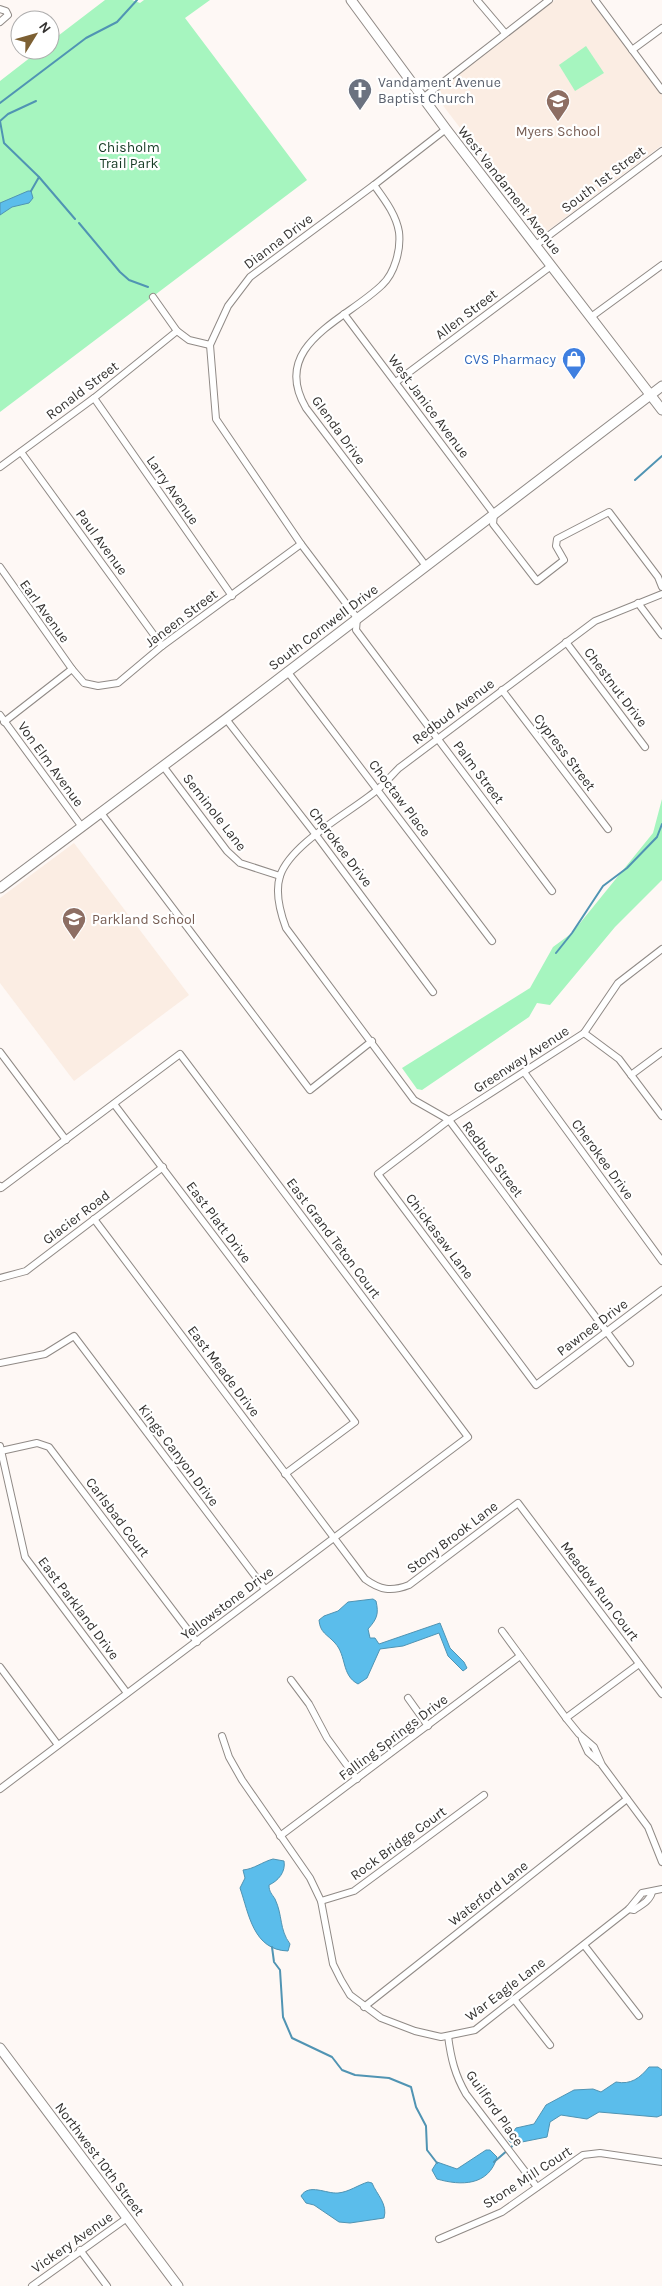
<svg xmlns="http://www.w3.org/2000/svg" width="662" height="2286" viewBox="0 0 662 2286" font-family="Karla,sans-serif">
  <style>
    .built { fill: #fbede3 }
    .green { fill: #a6f5bf }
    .water { fill: #5bbdeb; stroke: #5094b3 }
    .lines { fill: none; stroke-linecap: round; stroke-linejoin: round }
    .stream { stroke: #5094b3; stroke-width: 2 }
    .street-casing { stroke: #908a86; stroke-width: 8 }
    .secondary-casing { stroke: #908a86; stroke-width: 11 }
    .street { stroke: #fff; stroke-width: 6 }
    .secondary { stroke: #fff; stroke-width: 9 }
    .labels { text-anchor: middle; stroke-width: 4.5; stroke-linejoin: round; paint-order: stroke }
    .worship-label { font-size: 14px; fill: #5b616d; stroke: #fff; text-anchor: start }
    .education-label { font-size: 14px; fill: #785e54; stroke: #fff }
    .park-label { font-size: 14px; fill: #163a24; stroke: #fff }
    .street-label { font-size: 14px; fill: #353331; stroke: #fff }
    .shop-label { font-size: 14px; fill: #366cbe; stroke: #fff; text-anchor: end }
  </style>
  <rect width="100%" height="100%" fill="#fef8f5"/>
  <g class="built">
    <path d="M555 0H590L662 95V145L546 232 540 233 435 95 439 87Z"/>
    <path d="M74 843 189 995 74 1081 0 983V898Z"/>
  </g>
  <g class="green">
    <path d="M105 0H132L140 3 144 0H210L185 18 307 180 0 412V81L40 50H50V42Z"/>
    <path d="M586 46 604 73 575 91 559 65Z"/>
    <path d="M662 799V880L615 927 550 1005 537 1003 529 1017 422 1090 417 1089 402 1068 530 988 553 947 572 933 653 833Z"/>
  </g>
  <g class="water">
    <path d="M28 191H31L33 198 29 203 12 207 0 215V203Z"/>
    <path d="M373 1599 376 1601C379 1614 377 1619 368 1629L370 1638H375L379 1644 440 1623 450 1648 464 1662 467 1668 463 1671 448 1656 439 1633 403 1646 380 1649 367 1678 358 1684C341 1675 347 1656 335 1643 327 1634 320 1633 319 1620L324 1616 338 1611 348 1602Z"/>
    <path d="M273 1859 284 1861C286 1872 278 1881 269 1885 269 1892 272 1894 275 1899 283 1916 279 1929 290 1944L288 1951C253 1950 249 1914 240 1888L245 1878 243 1870C254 1869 262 1862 273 1859Z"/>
    <path d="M649 2067H658L662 2070V2115L657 2117 599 2112 587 2119 561 2115 550 2122 547 2137 517 2143 510 2142 508 2139 516 2128 534 2124 546 2105 574 2090 593 2089 601 2092 616 2082C631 2085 640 2078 649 2067Z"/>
    <path d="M486 2150H490L497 2157C489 2186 461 2186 437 2179L432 2170 437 2162 457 2169Z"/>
    <path d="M368 2182 372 2183C377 2195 388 2204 384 2218L350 2223 339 2222 314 2205 306 2203 301 2196C309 2183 326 2194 338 2193 349 2192 358 2185 368 2182Z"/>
  </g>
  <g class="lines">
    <g class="stream">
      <path d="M36 101 8 114 0 121 4 143 39 177 75 219"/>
      <path d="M0 103 86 38 117 22 137 0"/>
      <path d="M31 191 39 177"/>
      <path d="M79 223 120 272 129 280 148 287"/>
      <path d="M635 480 662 456"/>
      <path d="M556 953 572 933 603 886 627 868 657 837 662 824"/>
      <path d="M272 1947 274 1962 280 1970 283 2017 292 2038 332 2057 342 2070 355 2075 389 2078 411 2087 416 2107 426 2126 427 2150 437 2163"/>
      <path d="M494 2162 517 2142"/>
    </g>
    <g class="street-casing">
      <g id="street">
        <path d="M477 0 505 33"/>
        <path d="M595 0 662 90"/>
        <path d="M0 9 6 11 8 15 0 22"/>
        <path d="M632 50 662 28"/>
        <path d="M424 97 549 0"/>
        <path d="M446 129 374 185 250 277 228 306 210 345 216 419 301 544 357 618 356 630 552 891"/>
        <path d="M374 185C384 199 396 214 399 232 401 249 395 273 382 285 346 320 269 345 306 408L426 566"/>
        <path d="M536 245 662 151"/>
        <path d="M153 297 177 331 189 340 210 345"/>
        <path d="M344 314 494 514 493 524 537 581 564 560 556 546 557 539 609 512 658 577 662 587"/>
        <path d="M591 317 662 265"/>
        <path d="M396 382 551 266"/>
        <path d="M94 398 232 596"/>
        <path d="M21 452 162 646"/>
        <path d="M0 467 94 398 177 331"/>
        <path d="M0 567 72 669 84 683 98 686 118 683 162 646 301 544"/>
        <path d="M638 603 662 635"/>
        <path d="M566 642 645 747"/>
        <path d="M287 671 492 941"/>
        <path d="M502 690 608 829"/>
        <path d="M0 715 82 827"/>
        <path d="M226 719 316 835 433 992"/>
        <path d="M4 722 72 669"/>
        <path d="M163 766 227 851 240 863 280 876"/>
        <path d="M101 813 310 1090 372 1041"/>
        <path d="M662 949 618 983 584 1033 449 1120 378 1174 536 1385 662 1290"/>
        <path d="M584 1033 619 1059 662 1116"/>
        <path d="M0 1052 66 1140"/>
        <path d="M524 1072 662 1261"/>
        <path d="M631 1075 662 1052"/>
        <path d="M114 1104 355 1422 285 1474"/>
        <path d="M0 1186 1 1188 180 1054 468 1437 0 1789"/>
        <path d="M94 1219 365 1579C380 1590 391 1592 409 1585L518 1503 662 1694"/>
        <path d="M0 1278 26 1271 163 1167"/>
        <path d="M0 1363 45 1354 74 1336 265 1589"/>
        <path d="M630 1363 449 1120 414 1100 286 928C280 912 275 892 280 876 291 843 351 812 377 790 385 783 392 775 399 768L595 621 662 594"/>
        <path d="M0 1446 25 1557 127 1693"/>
        <path d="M1 1451 37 1443 49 1447 197 1642"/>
        <path d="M502 1631 566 1718 579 1734 594 1747 602 1765 648 1827 662 1862"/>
        <path d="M0 1667 58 1745"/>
        <path d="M291 1680 309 1704 327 1738 357 1779"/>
        <path d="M408 1698 428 1726"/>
        <path d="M566 1718 639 1664"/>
        <path d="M222 1736 229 1757 242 1780 310 1878 321 1901 333 1964 341 1980 350 1995 381 2018 415 2031 441 2037 475 2030 629 1909 642 1893 662 1889"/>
        <path d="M582 1739 588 1752 599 1762"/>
        <path d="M280 1836 520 1656"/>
        <path d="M321 1901 354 1891 484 1795"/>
        <path d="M629 1909 634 1910C641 1905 650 1901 652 1892"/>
        <path d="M584 1945 639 2016"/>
        <path d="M514 1999 550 2045"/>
        <path d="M364 2007 627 1799"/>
        <path d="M448 2036C451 2059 455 2075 466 2094L537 2187"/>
        <path d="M439 2239 502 2212 583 2155 600 2153 662 2162"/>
        <path d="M80 2250 107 2286"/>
        <path d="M32 2286 127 2218"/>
      </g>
    </g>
    <g class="secondary-casing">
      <g id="secondary">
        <path d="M351 0 446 129 662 410"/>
        <path d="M0 888 226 719 662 386"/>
        <path d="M0 2048 178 2286"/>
      </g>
    </g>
    <use href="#street" class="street"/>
    <use href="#secondary" class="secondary"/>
  </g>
  <defs>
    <g id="church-pin" transform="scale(1.25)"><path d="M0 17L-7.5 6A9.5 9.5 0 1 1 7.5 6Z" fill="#6b7280" stroke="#fff"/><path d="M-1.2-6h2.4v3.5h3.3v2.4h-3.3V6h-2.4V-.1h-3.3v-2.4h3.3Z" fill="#fff"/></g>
    <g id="school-pin" transform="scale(1.25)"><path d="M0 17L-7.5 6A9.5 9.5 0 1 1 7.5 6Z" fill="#8d6e63" stroke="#fff"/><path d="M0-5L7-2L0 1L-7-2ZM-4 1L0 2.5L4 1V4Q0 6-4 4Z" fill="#fff"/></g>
    <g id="shop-pin" transform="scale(1.25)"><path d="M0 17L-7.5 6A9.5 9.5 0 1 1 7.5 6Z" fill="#3f7fe0" stroke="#fff"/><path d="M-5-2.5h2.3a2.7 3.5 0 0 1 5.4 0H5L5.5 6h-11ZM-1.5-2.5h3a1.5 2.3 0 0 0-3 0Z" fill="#fff"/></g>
  </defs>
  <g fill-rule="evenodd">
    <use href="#church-pin" x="360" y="90"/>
    <use href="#school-pin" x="558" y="101"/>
    <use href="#shop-pin" x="574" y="359"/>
    <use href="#school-pin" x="74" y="919"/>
  </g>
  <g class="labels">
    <g class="worship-label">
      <text x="378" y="87">Vandament Avenue<tspan x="378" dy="16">Baptist Church</tspan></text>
    </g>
    <g class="education-label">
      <text x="558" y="136">Myers School</text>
      <text x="92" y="924" text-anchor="start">Parkland School</text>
    </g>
    <g class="park-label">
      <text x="129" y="152">Chisholm<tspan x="129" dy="16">Trail Park</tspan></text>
    </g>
    <g class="street-label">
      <text transform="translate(603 179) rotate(-37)" y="5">South 1st Street</text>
      <text transform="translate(510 190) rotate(52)" y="5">West Vandament Avenue</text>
      <text transform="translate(278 241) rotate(-37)" y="5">Dianna Drive</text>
      <text transform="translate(466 314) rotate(-37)" y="5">Allen Street</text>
      <text transform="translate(82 390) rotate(-37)" y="5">Ronald Street</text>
      <text transform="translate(429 406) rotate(53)" y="5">West Janice Avenue</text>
      <text transform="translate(339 430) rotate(54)" y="5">Glenda Drive</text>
      <text transform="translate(173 490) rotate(55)" y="5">Larry Avenue</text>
      <text transform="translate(102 542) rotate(54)" y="5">Paul Avenue</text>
      <text transform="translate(45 611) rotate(54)" y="5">Earl Avenue</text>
      <text transform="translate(181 618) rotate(-37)" y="5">Janeen Street</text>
      <text transform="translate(323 627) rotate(-37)" y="5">South Cornwell Drive</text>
      <text transform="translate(616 687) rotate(53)" y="5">Chestnut Drive</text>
      <text transform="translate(453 711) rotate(-37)" y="5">Redbud Avenue</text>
      <text transform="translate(565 752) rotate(53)" y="5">Cypress Street</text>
      <text transform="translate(51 764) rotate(54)" y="5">Von Elm Avenue</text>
      <text transform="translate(479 772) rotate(53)" y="5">Palm Street</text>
      <text transform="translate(400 798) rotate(53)" y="5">Choctaw Place</text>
      <text transform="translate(215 812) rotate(52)" y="5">Seminole Lane</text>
      <text transform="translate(341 847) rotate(53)" y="5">Cherokee Drive</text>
      <text transform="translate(521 1059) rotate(-33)" y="5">Greenway Avenue</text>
      <text transform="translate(493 1159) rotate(53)" y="5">Redbud Street</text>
      <text transform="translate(603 1159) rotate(54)" y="5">Cherokee Drive</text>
      <text transform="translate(76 1217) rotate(-37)" y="5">Glacier Road</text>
      <text transform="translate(219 1222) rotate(53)" y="5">East Platt Drive</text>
      <text transform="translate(440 1236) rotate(53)" y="5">Chickasaw Lane</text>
      <text transform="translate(334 1238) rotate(53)" y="5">East Grand Teton Court</text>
      <text transform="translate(592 1327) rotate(-37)" y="5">Pawnee Drive</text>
      <text transform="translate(224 1371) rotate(53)" y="5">East Meade Drive</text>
      <text transform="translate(179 1455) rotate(53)" y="5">Kings Canyon Drive</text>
      <text transform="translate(118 1517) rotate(53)" y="5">Carlsbad Court</text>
      <text transform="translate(452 1537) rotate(-37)" y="5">Stony Brook Lane</text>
      <text transform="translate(600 1591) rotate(53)" y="5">Meadow Run Court</text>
      <text transform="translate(227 1603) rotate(-37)" y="5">Yellowstone Drive</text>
      <text transform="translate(79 1608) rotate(53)" y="5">East Parkland Drive</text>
      <text transform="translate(393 1737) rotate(-37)" y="5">Falling Springs Drive</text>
      <text transform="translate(398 1843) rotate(-36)" y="5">Rock Bridge Court</text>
      <text transform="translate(488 1893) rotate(-38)" y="5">Waterford Lane</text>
      <text transform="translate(505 1989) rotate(-37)" y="5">War Eagle Lane</text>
      <text transform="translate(495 2108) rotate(55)" y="5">Guilford Place</text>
      <text transform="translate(100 2159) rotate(53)" y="5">Northwest 10th Street</text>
      <text transform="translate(527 2177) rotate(-33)" y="5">Stone Mill Court</text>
      <text transform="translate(72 2242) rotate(-35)" y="5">Vickery Avenue</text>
    </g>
    <g class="shop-label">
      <text x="556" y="364">CVS Pharmacy</text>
    </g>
  </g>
  <g transform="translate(35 35) rotate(53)"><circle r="24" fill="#ffffff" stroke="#aeadad"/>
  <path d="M0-4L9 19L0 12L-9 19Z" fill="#7d6033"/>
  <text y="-8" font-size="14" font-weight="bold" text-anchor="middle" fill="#353331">N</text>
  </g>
</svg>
